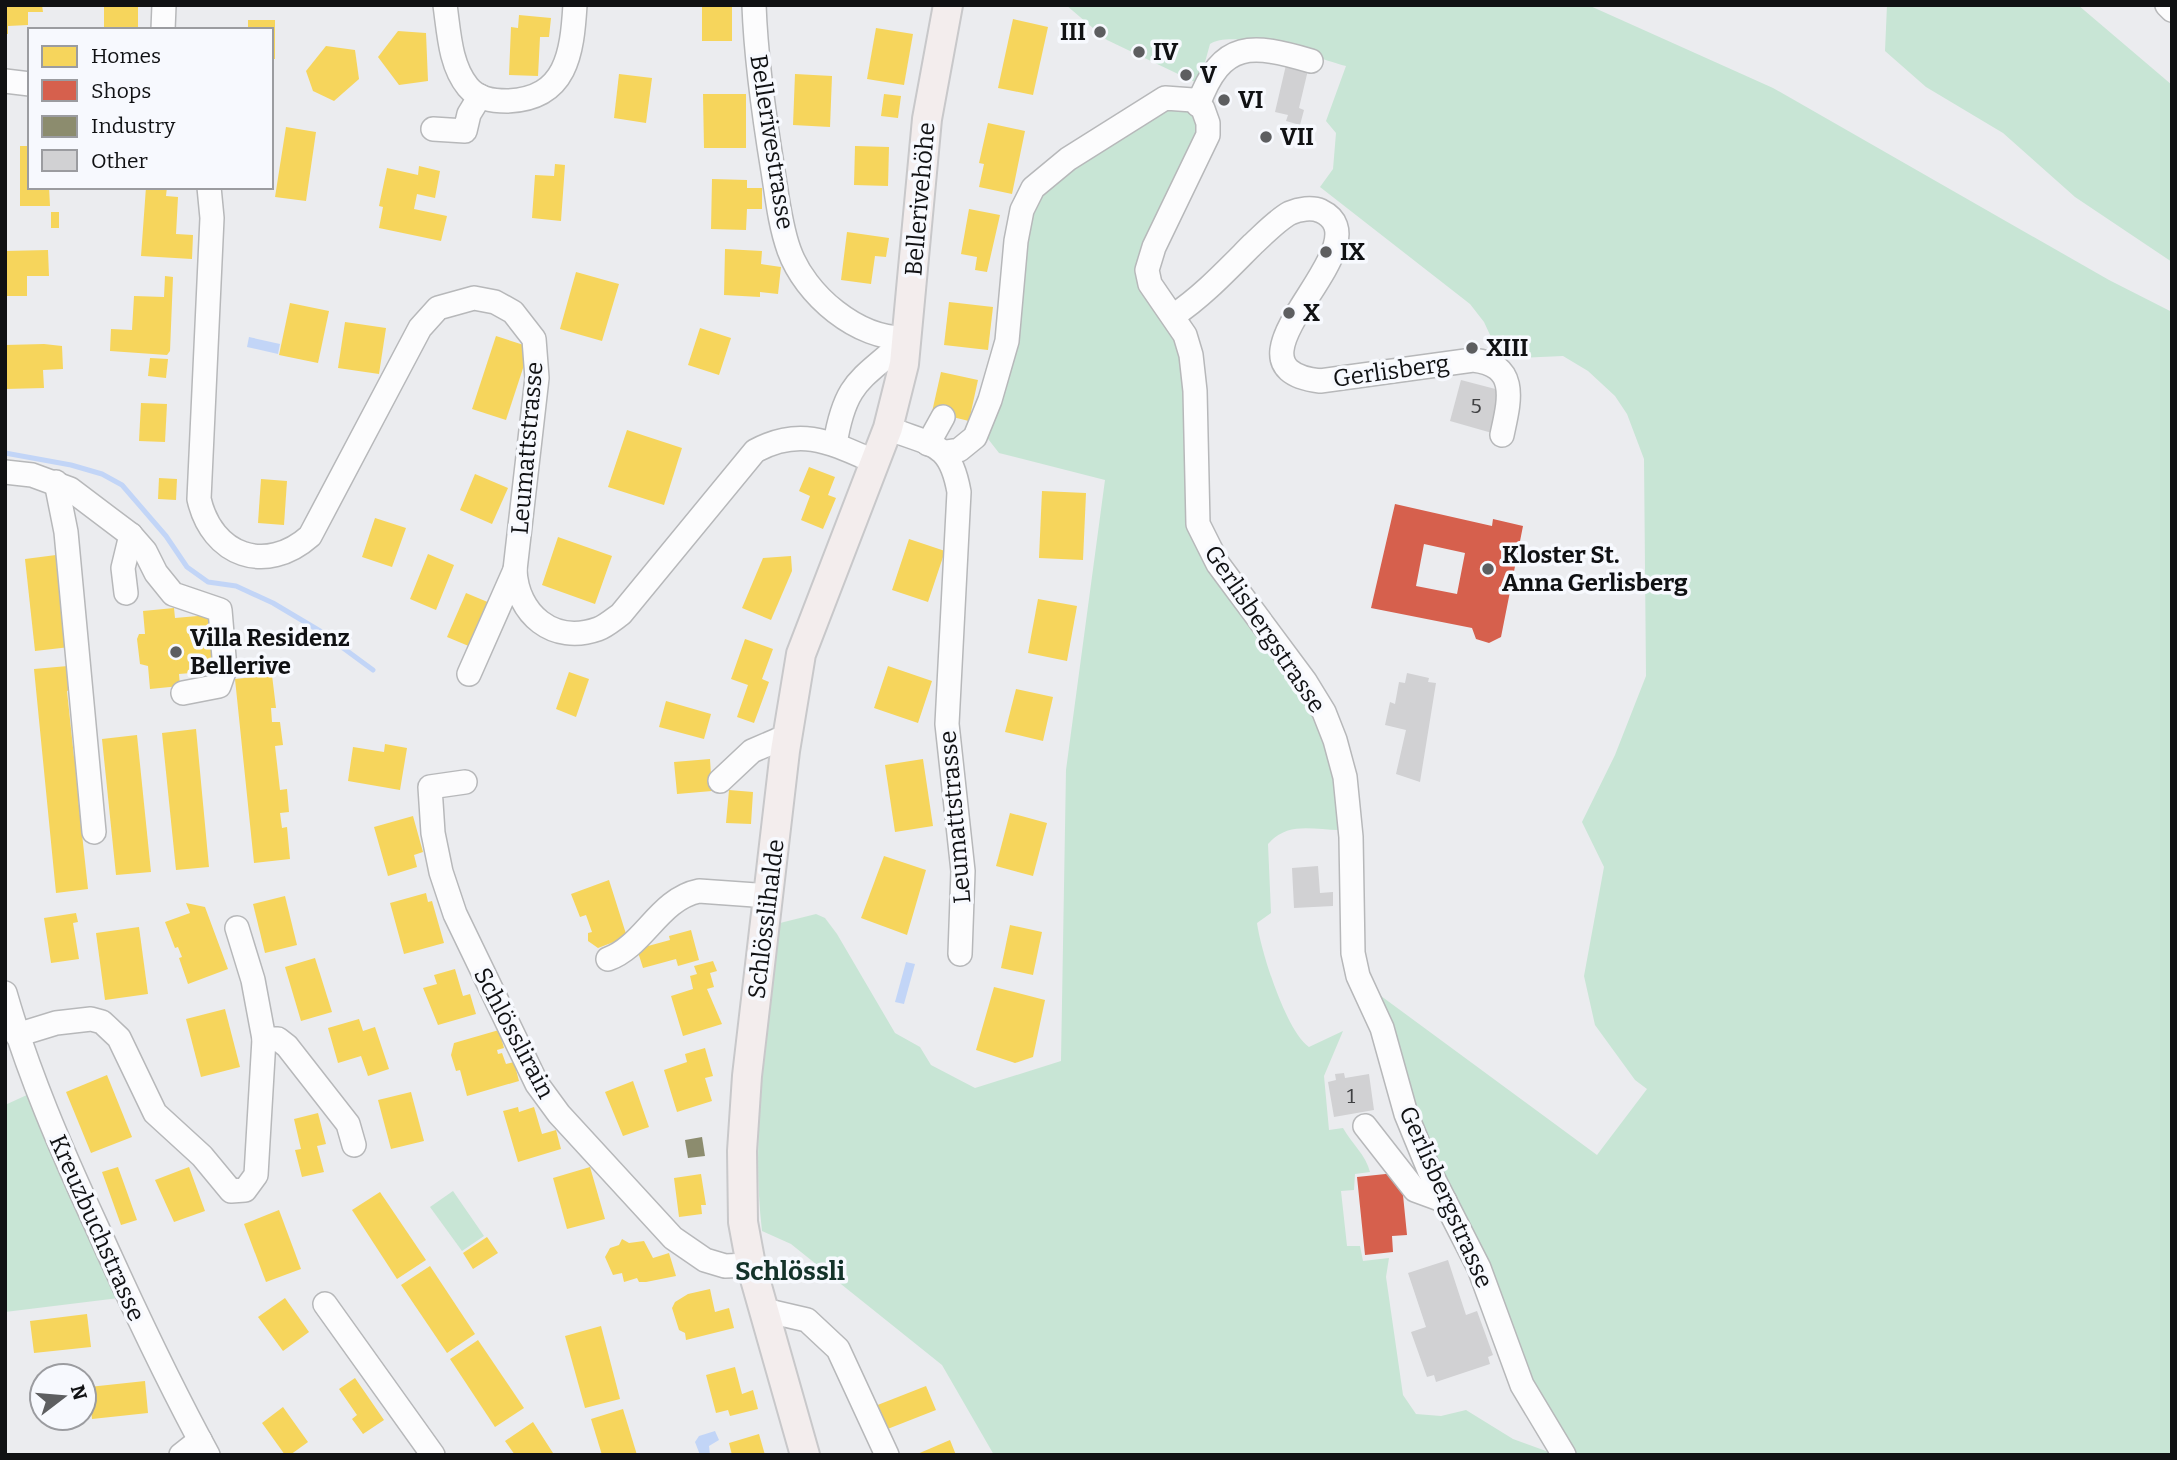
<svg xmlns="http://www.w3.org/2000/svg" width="2177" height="1460" viewBox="0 0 2177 1460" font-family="Bitter,serif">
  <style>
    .green { fill: #c8e5d5 }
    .water { fill: #c2d5f7 }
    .homes { fill: #f6d55c }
    .shops { fill: #d6604d; fill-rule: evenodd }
    .industry { fill: #8c8c6e }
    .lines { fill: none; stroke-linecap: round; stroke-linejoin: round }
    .stream { stroke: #c2d5f7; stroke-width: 5 }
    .building { fill: #d1d1d3 }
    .minor-casing { stroke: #b7b8ba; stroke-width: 26 }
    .major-casing { stroke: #c8c8ca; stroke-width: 32 }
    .minor { stroke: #fcfcfd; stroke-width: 23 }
    .major { stroke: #f3eded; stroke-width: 28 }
    .poi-dot { fill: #5d5e60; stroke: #f7f9fe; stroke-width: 2.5 }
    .labels { text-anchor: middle; stroke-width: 7; stroke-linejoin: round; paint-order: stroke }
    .number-label { font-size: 21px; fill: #404143 }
    .poi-label { font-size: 24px; font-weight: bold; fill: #101113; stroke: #f7f9fe; text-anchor: start }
    .street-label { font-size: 24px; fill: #101113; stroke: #f7f9fe }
    .neighbourhood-label { font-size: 26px; font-weight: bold; fill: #133229; stroke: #f7f9fe }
  </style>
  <rect width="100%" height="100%" fill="#ebecef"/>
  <g class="green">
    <path d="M1066 5H1588L1773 88 2109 280 2172 312V1455H1569L1555 1433 1444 1187 1372 996H1381L1597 1155 1647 1089 1635 1080 1595 1025 1584 976 1604 867 1582 822 1615 755 1646 676 1644 459 1627 414 1615 396 1588 371 1563 356 1518 358 1498 352 1484 322 1470 304 1320 187 1333 169 1336 133 1326 121 1346 66C1317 58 1236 28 1210 44L1199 84 1107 40Z"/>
    <path d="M1887 5H2078L2172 85V262L2075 197 2003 133 1926 87 1885 51Z"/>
    <path d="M1160 108H1189L1197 120 1198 137 1154 232 1161 309 1186 365 1189 511 1296 679 1335 759 1343 830C1316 831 1289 820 1268 844L1271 913 1257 923C1261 952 1286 1031 1309 1047L1343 1031 1324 1076 1329 1130 1343 1128C1352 1144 1366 1155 1370 1172L1355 1174 1354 1190 1341 1191 1347 1246H1360L1363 1261 1389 1258 1386 1277 1403 1395 1416 1414 1441 1416 1466 1410 1513 1439 1557 1455H994L942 1365 791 1244 762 1231C750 1127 768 1026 780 923L816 914 825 918 837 934 895 1033 920 1047 931 1065 975 1088 1061 1061 1066 770 1105 480 999 453 985 435 1024 232 1038 194Z"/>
    <path d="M29 1094 119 1298 5 1312V1105Z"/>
    <path d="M453 1191 484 1236 462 1251 430 1207Z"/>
  </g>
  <g class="water">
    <path d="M249 337 280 344 278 354 247 347Z"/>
    <path d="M906 962 915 964 904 1004 895 1002Z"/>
    <path d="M715 1431 719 1440 709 1446 710 1455H700L695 1442 699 1436Z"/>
  </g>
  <g class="homes">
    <path d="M5 5H42L43 12H28V25L8 26V34H5Z"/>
    <rect x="104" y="5" width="34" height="25"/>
    <rect x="702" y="5" width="30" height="36"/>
    <path d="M519 15 551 18 549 37H540L538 76 509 75 511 27 518 28Z"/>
    <path d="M1013 19 1048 27 1033 95 998 88Z"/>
    <path d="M248 20H275V59H271V30H248Z"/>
    <path d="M876 28 913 34 904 85 867 79Z"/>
    <path d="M398 31 426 33 428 81 399 85 378 57Z"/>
    <path d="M326 46 355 50 359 79 334 101 313 91 306 71Z"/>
    <path d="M619 74 652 78 646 123 614 118Z"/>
    <path d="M795 74 832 76 830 127 793 125Z"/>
    <path d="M703 94H746V148H704Z"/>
    <path d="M884 94 901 96 898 118 881 116Z"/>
    <path d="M988 123 1025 131 1012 194 979 187 984 164 979 163Z"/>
    <path d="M286 127 316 132 306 201 275 197Z"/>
    <path d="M20 146H30V187H49L50 206H20Z"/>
    <path d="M855 146 889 147 888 186 854 185Z"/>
    <path d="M555 164 565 165 561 221 532 218 535 175 554 176Z"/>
    <path d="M419 166 440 171 435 198 417 194 414 209 447 216 441 241 379 228 383 207 379 206 387 168 418 175Z"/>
    <path d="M712 179 747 180V188H762V209H747L746 230 711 229Z"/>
    <path d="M146 187H167L166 196 178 197 176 234 193 235 192 259 141 256Z"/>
    <path d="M969 209 1000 215 987 272 975 270 977 257 961 254Z"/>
    <rect x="51" y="212" width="8" height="16"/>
    <path d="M847 232 889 238 886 257 875 256 871 284 841 280Z"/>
    <path d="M725 249 762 251 761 264 781 267 778 294 760 292V297L724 295Z"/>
    <path d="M48 250 49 276H27V296H5V251Z"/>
    <path d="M576 272 619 284 602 341 560 329Z"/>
    <path d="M165 276 173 277 170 351 167 355 110 351 111 329 132 330 134 296 164 297Z"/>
    <path d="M949 302 993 307 988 350 944 345Z"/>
    <path d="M290 303 329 311 318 363 279 355Z"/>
    <path d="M345 322 386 328 379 374 338 368Z"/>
    <path d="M700 328 731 338 719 375 688 365Z"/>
    <path d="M496 336 530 347 506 420 472 409Z"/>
    <path d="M44 344 62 346 63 369 43 370 44 388 5 389V345Z"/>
    <path d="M150 358 168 359 166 378 148 376Z"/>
    <path d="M941 372 978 380 969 421 932 412Z"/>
    <path d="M141 403 167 404 165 442 139 441Z"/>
    <path d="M627 430 682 448 664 505 608 487Z"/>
    <path d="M809 467 835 477 828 495 836 498 823 529 801 520 810 496 799 491Z"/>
    <path d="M475 474 508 488 492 524 460 510Z"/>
    <path d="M159 478 177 479 176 500 158 499Z"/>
    <path d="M261 479 287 481 284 525 258 523Z"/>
    <path d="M1042 491 1086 493 1083 560 1039 558Z"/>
    <path d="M375 518 406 528 392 567 362 557Z"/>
    <path d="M558 537 612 556 595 604 542 585Z"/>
    <path d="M909 539 945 551 928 602 892 590Z"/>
    <path d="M428 554 454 565 436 610 410 599Z"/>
    <path d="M56 555 70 647 35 651 25 559Z"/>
    <path d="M791 556 792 571 771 620 742 608 763 558Z"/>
    <path d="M466 593 490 603 471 647 447 637Z"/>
    <path d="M1038 599 1077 606 1067 661 1028 653Z"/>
    <path d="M174 608 175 618 209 615 215 671 179 674 180 686 150 689 148 666 140 664 137 639 139 634H145L143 611Z"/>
    <path d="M745 639 773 649 762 679 769 682 754 723 737 717 748 685 731 679Z"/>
    <path d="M68 666 70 690 67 691 74 757 82 756 85 796 78 797 88 889 56 893 34 669Z"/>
    <path d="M888 666 932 681 918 723 874 708Z"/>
    <path d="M569 672 589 679 576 717 556 709Z"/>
    <path d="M272 675 276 708H271L272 722H280L283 745 275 746 280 790 287 789 289 812 280 813 282 828 287 827 290 859 254 863 235 679Z"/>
    <path d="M1016 689 1053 697 1043 741 1005 732Z"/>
    <path d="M666 701 711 714 704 739 659 727Z"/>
    <path d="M196 729 209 867 176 870 162 733Z"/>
    <path d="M137 735 151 872 116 875 102 739Z"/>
    <path d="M385 744 407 748 400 790 348 781 353 747 384 752Z"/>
    <path d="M710 759 712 791 677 794 674 762Z"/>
    <path d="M923 759 933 826 895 832 885 765Z"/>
    <path d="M729 790 753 792 751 824 726 823Z"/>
    <path d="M1010 813 1047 823 1033 876 996 866Z"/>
    <path d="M413 816 423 852 414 855 417 867 388 876 374 827Z"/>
    <path d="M884 856 926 870 907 935 861 918Z"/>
    <path d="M609 880 627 937 598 948 588 941V933L592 932 586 915 580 917 571 894Z"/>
    <path d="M426 893 428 902 432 901 444 943 404 954 390 903Z"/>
    <path d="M285 896 297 945 265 953 253 904Z"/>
    <path d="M186 903 205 907 228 969 188 984 179 958 182 957 178 947 175 948 165 922 190 913Z"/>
    <path d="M76 913 78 922 73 923 79 959 51 963 44 918Z"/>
    <path d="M1010 925 1042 932 1033 975 1001 968Z"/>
    <path d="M139 927 148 994 105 1000 96 933Z"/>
    <path d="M691 930 699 960 678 966 676 959 643 968 637 949 670 940 669 936Z"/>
    <path d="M315 958 332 1012 301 1021 285 967Z"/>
    <path d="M713 961 717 971 710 973 714 987 707 989 722 1024 683 1036 671 996 693 989 690 976 697 974 694 966Z"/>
    <path d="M455 969 463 996 470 994 476 1014 438 1025 423 988 437 984 434 975Z"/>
    <path d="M994 987 1045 1000 1033 1057 1015 1063 976 1050Z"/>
    <path d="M225 1009 240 1067 201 1077 186 1019Z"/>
    <path d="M359 1019 363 1031 375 1027 389 1069 368 1076 361 1056 338 1063 328 1028Z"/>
    <path d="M499 1030 504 1048 497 1050 498 1054 502 1053 506 1064 514 1062 519 1081 467 1096 460 1070 456 1071 451 1055 454 1043Z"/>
    <path d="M705 1048 713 1076 705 1078 712 1101 677 1112 664 1070 687 1062 685 1054Z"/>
    <path d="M107 1075 132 1137 91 1153 66 1092Z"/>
    <path d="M633 1081 649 1127 623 1136 605 1092Z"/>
    <path d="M411 1092 424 1141 391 1149 378 1100Z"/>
    <path d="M518 1107 519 1112 534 1107 542 1134 556 1130 561 1149 518 1162 503 1111Z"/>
    <path d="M318 1113 326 1144 317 1146 324 1172 302 1177 295 1150 301 1149 294 1119Z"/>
    <path d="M118 1167 137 1220 121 1225 102 1172Z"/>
    <path d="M189 1167 205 1211 174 1222 155 1180Z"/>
    <path d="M590 1167 605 1219 567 1229 553 1178Z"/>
    <path d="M701 1174 706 1205H701L702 1214 679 1217 674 1178Z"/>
    <path d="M380 1192 426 1260 397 1279 352 1210Z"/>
    <path d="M279 1210 301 1269 266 1282 244 1224Z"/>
    <path d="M487 1237 498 1253 473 1269 463 1253Z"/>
    <path d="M622 1239 629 1243 644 1241 653 1258 669 1253 676 1276 646 1282H639L637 1278 624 1282 622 1273 613 1275 605 1257 610 1248 619 1245Z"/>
    <path d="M430 1266 475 1334 447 1353 401 1285Z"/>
    <path d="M710 1289 715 1312 729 1308 734 1328 686 1340 685 1333 679 1330 672 1308 675 1302 688 1294Z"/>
    <path d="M285 1298 309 1332 283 1351 258 1317Z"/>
    <path d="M87 1314 91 1347 34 1353 30 1321Z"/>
    <path d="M601 1326 620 1399 585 1408 565 1336Z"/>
    <path d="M478 1340 524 1408 495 1427 450 1359Z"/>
    <path d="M735 1367 742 1394 753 1390 758 1409 730 1416 728 1410 716 1413 706 1375Z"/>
    <path d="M355 1378 384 1420 363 1434 352 1419 357 1415 339 1389Z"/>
    <path d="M145 1381 148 1413 92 1419 89 1387Z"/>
    <path d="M926 1386 936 1410 885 1430 875 1406Z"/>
    <path d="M283 1407 308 1442 290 1455H285L262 1423Z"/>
    <path d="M623 1409 637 1455H602L591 1419Z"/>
    <path d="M533 1422 553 1453 555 1455H515L505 1441Z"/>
    <path d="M759 1434 765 1455H732L729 1443Z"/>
    <path d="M950 1440 956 1455H915Z"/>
  </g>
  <g class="shops">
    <path d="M1395 504 1492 526 1493 519 1523 526 1501 637 1489 643 1476 639 1472 628 1371 608ZM1424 544 1465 553 1457 594 1416 586Z"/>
    <path d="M1395 1173 1396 1186 1402 1185 1407 1235 1392 1236 1393 1252 1365 1255 1357 1177Z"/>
  </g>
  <path class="industry" d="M702 1137 705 1156 688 1158 685 1140Z"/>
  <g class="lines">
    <path class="stream" d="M5 453 71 465 102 474 122 485 166 536 187 567 208 582 236 586 273 603 320 631 373 670"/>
  </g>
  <g class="building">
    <path d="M1286 65 1308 70 1299 108 1304 110 1300 125 1286 121 1288 115 1275 112Z"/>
    <path d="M1461 380 1503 391 1492 433 1450 421Z"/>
    <path d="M1407 673 1429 678 1428 682 1436 683 1420 782 1396 774 1406 730 1385 725 1390 702 1395 704 1399 682 1405 683Z"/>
    <path d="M1318 866 1320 893 1333 892V906L1294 908 1292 868Z"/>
    <path d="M1344 1073 1345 1078 1369 1074 1374 1110 1334 1117 1328 1082 1336 1080 1335 1074Z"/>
    <path d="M1448 1260 1466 1315 1477 1311 1493 1355 1488 1357 1490 1364 1436 1382 1434 1375 1427 1377 1411 1332 1426 1327 1408 1273Z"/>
  </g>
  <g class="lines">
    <g class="minor-casing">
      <g id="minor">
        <path d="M445 5C449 33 450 65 468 87 478 99 492 101 507 101 567 99 572 53 575 5"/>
        <path d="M754 5C756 61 764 116 773 171 777 196 780 225 789 250 805 295 858 340 907 338"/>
        <path d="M2167 5 2172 10"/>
        <path d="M163 30 164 5"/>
        <path d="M5 81 30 84"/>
        <path d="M1198 105C1222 39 1252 44 1311 61"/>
        <path d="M433 129 465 131 469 114 480 96"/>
        <path d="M209 187 212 218 199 499C212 556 266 575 310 536L420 328 438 308 474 298 495 302 513 312 534 339 537 378 515 570C517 614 553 645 598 629 606 626 614 619 621 614L755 451C801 426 832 443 875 462"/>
        <path d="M1173 316C1203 296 1228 269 1253 244 1264 234 1277 220 1290 213 1299 209 1312 207 1321 211 1390 244 1206 367 1320 381L1473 360C1520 365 1509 402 1502 435"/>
        <path d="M888 428C932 446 950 441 959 492L947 724 963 871 960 954"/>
        <path d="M835 444C846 377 864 380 907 338"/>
        <path d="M928 444 943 417"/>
        <path d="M946 452 959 450 975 437 990 400 1007 341 1016 241 1022 210 1033 188 1068 159 1165 98 1193 100 1203 109 1208 123V135L1154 247 1147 270 1150 284 1185 335 1191 355 1195 391 1198 524 1218 564 1305 681 1324 712 1335 740 1345 777 1351 837 1353 953 1358 976 1382 1028 1406 1114 1429 1170 1479 1268 1522 1385 1564 1455"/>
        <path d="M5 472 32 475 70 489 131 535 145 551 156 573 173 594 220 610 225 669 219 686 183 693"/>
        <path d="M56 482 66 532 94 832"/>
        <path d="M126 593 123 568 131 535"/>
        <path d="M469 674 515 570"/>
        <path d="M720 781 752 751 787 736"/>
        <path d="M465 782 430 787 433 833 441 872 455 914 537 1084 559 1114 673 1238 705 1260 725 1266 751 1265"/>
        <path d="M237 928 253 980 264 1039"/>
        <path d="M608 959C644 946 659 899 699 891L769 896"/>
        <path d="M5 993C28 1073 61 1149 96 1225 131 1303 167 1380 208 1455"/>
        <path d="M17 1035 56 1023 91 1019 102 1022 119 1038 155 1113 202 1156 231 1191 245 1190 256 1175 264 1039H278L287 1046 348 1124 354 1145"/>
        <path d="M1365 1126 1415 1190 1445 1201"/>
        <path d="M325 1304 433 1455"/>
        <path d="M764 1310 807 1320 838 1349 887 1455"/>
        <path d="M181 1455 200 1440"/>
      </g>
    </g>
    <g class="major-casing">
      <path id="major" d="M805 1455 751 1265 743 1222 742 1151 747 1076 785 751 801 654 888 428 904 364 927 119 948 5"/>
    </g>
    <use href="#minor" class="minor"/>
    <use href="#major" class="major"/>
  </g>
  <g class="poi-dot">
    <circle cx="1100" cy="32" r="7"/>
    <circle cx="1139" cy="52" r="7"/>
    <circle cx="1186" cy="75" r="7"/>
    <circle cx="1224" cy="100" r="7"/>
    <circle cx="1266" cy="137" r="7"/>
    <circle cx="1326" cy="252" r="7"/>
    <circle cx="1289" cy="313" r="7"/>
    <circle cx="1472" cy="348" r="7"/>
    <circle cx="1488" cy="569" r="7"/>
    <circle cx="176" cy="652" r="7"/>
  </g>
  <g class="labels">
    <g class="number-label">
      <text x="1476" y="413">5</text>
      <text x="1351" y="1103">1</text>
    </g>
    <g class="poi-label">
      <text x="1086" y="40" text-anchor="end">III</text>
      <text x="1153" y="60">IV</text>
      <text x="1200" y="83">V</text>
      <text x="1238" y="108">VI</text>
      <text x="1280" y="145">VII</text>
      <text x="1340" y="260">IX</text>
      <text x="1303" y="321">X</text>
      <text x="1486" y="356">XIII</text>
      <text x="1502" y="563">Kloster St.<tspan x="1502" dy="28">Anna Gerlisberg</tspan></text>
      <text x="190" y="646">Villa Residenz<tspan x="190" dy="28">Bellerive</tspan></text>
    </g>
    <g class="street-label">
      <text transform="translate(772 142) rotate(81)" y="8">Bellerivestrasse</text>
      <text transform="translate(920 199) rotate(-85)" y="8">Bellerivehöhe</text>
      <text transform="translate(1391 371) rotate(-8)" y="8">Gerlisberg</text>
      <text transform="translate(527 448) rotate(-85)" y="8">Leumattstrasse</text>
      <text transform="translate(1265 629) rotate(56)" y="8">Gerlisbergstrasse</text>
      <text transform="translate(955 817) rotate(-95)" y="8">Leumattstrasse</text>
      <text transform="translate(766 919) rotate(-83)" y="8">Schlösslihalde</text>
      <text transform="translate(514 1033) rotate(62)" y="8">Schlösslirain</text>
      <text transform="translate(1446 1197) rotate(66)" y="8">Gerlisbergstrasse</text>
      <text transform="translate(97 1228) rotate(66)" y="8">Kreuzbuchstrasse</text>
    </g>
    <g class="neighbourhood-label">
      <text x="790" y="1280">Schlössli</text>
    </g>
  </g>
  <rect width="2177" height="1460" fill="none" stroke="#101113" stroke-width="14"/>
  <rect x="28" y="28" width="245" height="161" fill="#f7f9fe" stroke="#9b9ca0" stroke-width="2"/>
  <rect x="42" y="46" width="35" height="21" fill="#f6d55c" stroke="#9b9ca0" stroke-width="2"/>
  <text x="91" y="63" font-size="21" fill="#101113">Homes</text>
  <rect x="42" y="80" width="35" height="21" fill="#d6604d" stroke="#9b9ca0" stroke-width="2"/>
  <text x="91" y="98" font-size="21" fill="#101113">Shops</text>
  <rect x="42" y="116" width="35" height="21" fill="#8c8c6e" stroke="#9b9ca0" stroke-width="2"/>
  <text x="91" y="133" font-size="21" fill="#101113">Industry</text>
  <rect x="42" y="150" width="35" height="21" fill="#d1d1d3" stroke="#9b9ca0" stroke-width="2"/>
  <text x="91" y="168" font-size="21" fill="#101113">Other</text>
  <g transform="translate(63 1397) rotate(74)"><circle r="33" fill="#f7f9fe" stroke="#9b9ca0" stroke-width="2"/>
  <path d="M0-5L12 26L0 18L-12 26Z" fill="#5d5e60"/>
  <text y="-10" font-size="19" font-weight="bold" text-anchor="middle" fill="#101113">N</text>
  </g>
</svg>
